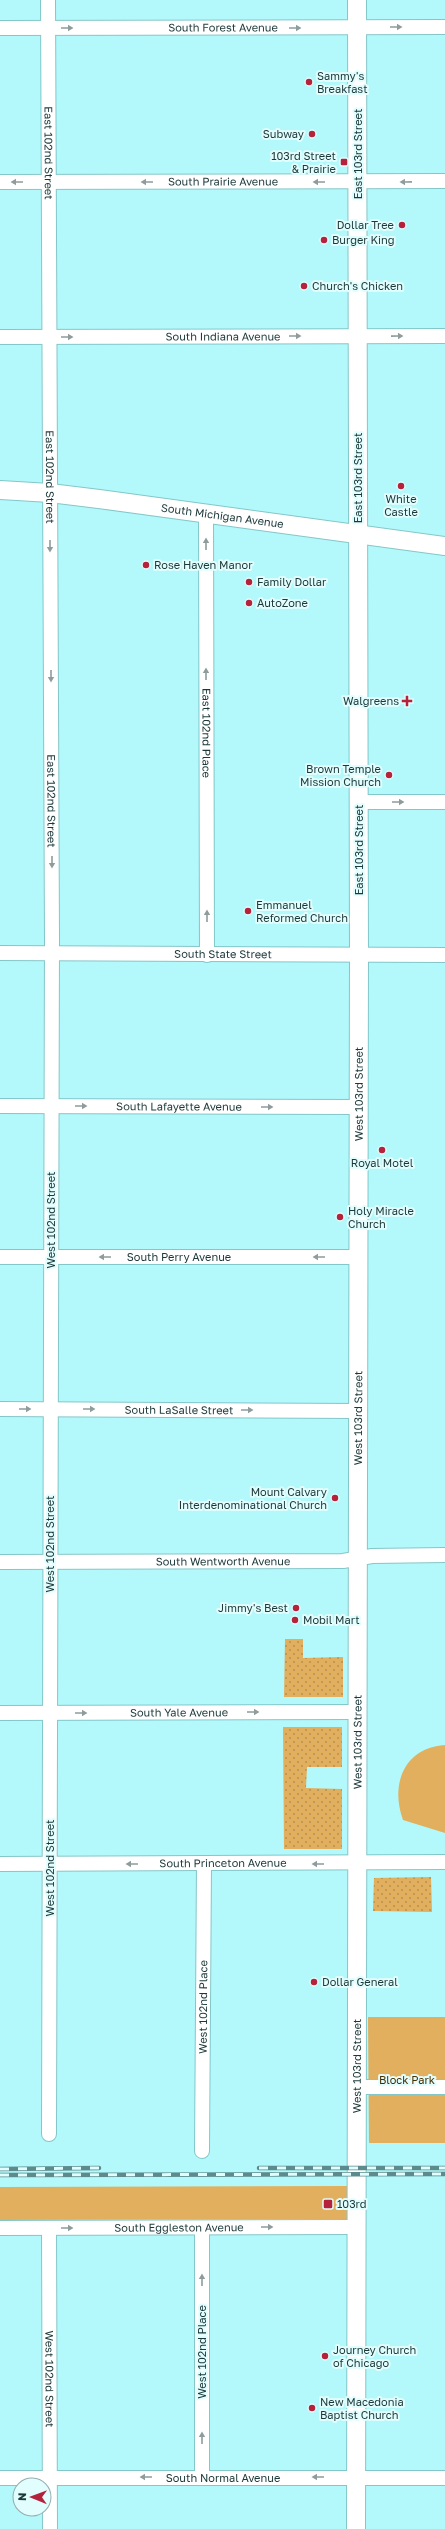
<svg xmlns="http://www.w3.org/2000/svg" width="445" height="2529" viewBox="0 0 445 2529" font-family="'Golos Text',sans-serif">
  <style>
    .grass { fill: url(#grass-dots) }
    .green { fill: #e1af5e }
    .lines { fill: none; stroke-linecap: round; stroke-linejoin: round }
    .minor-casing { stroke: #84c7c9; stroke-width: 16 }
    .major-casing { stroke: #84c7c9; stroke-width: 20 }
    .minor { stroke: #fff; stroke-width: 14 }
    .major { stroke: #fff; stroke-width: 18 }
    .rail-casing { stroke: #5d8b8d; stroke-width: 4.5 }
    .rail { stroke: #e2fdfd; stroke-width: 3; stroke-dasharray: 9; stroke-linecap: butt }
    .oneway { fill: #8e9c9c }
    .poi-dot { fill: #b5223b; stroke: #e2fdfd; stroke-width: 1.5 }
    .labels { text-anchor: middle; stroke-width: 4; stroke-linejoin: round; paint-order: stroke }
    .street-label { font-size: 11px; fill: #1c3839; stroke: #e2fdfd }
    .poi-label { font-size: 11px; fill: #1c3839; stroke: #e2fdfd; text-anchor: start }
    .park-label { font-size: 11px; fill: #472f00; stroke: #e2fdfd }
  </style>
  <defs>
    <pattern id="grass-dots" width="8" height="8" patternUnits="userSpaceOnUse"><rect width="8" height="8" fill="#e1af5e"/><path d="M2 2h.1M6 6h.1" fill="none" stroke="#b68f4f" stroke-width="1.8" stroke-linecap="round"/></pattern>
  </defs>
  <rect width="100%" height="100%" fill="#b3f8fa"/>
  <g class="grass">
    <path d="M285 1639H303V1658L343 1657V1697H284Z"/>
    <path d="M283 1727H342V1767H307L306 1788 342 1789V1849H284Z"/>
    <path d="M431 1877 432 1912 373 1911 374 1878Z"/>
  </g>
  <g class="green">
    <path d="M445 1745V1833L403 1820C390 1784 404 1748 445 1745Z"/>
    <path d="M368 2017H445V2143H369Z"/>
    <path d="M347 2186V2219L0 2220V2187Z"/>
  </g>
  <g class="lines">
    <g class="minor-casing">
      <g id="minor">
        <path id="s1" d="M48 0 52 939 49 2134"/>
        <path id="s2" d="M0 28 445 27"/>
        <path id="s3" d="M0 182 445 181"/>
        <path id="s4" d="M0 337 445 336"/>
        <path id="s5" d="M206 512 207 955"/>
        <path d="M359 802H445"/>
        <path id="s6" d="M0 953 445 955"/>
        <path id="s7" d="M0 1106 359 1107"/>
        <path id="s8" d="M0 1257H358"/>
        <path id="s9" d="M0 1409 358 1411"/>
        <path id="s10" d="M0 1562 343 1561 372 1556 445 1555"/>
        <path id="s11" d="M0 1713 358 1712"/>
        <path id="s12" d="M0 1864 445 1862"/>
        <path d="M357 2087H445"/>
        <path id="s13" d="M202 2151 204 1864"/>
        <path id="s14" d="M0 2228 357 2227"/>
        <path id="s15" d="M49 2228 50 2529"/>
        <path d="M202 2228V2477"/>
        <path id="s16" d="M0 2478H445"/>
      </g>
    </g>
    <g class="major-casing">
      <g id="major">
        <path id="s17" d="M0 490 50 493 99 499 445 546"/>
        <path id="s18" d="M356 2529 359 956 357 0"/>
      </g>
    </g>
    <use href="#minor" class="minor"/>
    <use href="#major" class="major"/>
    <g class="rail-casing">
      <g id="rail">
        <path d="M259 2168H445"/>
        <path d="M0 2169 99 2168"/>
        <path d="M0 2175 445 2174"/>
      </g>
    </g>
    <use href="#rail" class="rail"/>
  </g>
  <defs><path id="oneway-solid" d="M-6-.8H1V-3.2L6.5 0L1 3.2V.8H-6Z"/></defs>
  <g class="oneway">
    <use href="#oneway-solid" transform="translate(396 27)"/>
    <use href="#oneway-solid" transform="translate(67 28)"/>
    <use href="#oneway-solid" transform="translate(295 28)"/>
    <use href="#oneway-solid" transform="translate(17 182) rotate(180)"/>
    <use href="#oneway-solid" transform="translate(147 182) rotate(-180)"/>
    <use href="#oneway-solid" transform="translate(319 182) rotate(180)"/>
    <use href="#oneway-solid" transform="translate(406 182) rotate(179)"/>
    <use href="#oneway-solid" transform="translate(295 336)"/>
    <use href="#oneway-solid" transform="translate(397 336) rotate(-1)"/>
    <use href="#oneway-solid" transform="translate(67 337)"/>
    <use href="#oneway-solid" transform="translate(206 544) rotate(-90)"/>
    <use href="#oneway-solid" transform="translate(50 546) rotate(90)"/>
    <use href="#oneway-solid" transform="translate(206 674) rotate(-90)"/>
    <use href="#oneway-solid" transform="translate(51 676) rotate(90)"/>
    <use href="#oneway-solid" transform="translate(398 802)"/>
    <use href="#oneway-solid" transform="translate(52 862) rotate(90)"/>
    <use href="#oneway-solid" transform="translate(207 916) rotate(-90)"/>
    <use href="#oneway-solid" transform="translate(81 1106)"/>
    <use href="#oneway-solid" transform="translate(267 1107)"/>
    <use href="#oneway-solid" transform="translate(105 1257) rotate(-180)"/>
    <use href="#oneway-solid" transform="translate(319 1257) rotate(-180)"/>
    <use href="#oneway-solid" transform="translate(25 1409)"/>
    <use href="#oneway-solid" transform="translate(89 1409)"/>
    <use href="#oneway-solid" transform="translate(247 1410)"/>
    <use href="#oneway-solid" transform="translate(253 1712)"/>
    <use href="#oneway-solid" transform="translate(81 1713)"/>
    <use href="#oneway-solid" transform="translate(132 1864) rotate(180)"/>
    <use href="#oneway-solid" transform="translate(318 1864) rotate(180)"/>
    <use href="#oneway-solid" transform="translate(267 2227)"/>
    <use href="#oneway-solid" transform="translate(67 2228)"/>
    <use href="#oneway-solid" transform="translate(202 2280) rotate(-90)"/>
    <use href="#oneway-solid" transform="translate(202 2438) rotate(-90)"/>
    <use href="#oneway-solid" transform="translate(146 2477) rotate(180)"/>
    <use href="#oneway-solid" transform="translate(318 2477) rotate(180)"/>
  </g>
  <g class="poi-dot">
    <circle cx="309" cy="82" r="4"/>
    <circle cx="312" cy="134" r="4"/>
    <rect x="340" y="158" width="8" height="8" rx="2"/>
    <circle cx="402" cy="225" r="4"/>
    <circle cx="324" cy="240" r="4"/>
    <circle cx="304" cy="286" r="4"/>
    <circle cx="401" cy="486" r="4"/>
    <circle cx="146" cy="565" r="4"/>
    <circle cx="249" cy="582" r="4"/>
    <circle cx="249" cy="603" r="4"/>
    <path d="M405 695h4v4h4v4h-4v4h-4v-4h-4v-4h4z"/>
    <circle cx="389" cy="775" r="4"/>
    <circle cx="248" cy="911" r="4"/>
    <circle cx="382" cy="1150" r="4"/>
    <circle cx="340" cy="1217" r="4"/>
    <circle cx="335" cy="1498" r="4"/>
    <circle cx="296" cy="1608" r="4"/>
    <circle cx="295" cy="1620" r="4"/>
    <circle cx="314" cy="1982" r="4"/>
    <rect x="323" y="2199" width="10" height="10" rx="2"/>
    <circle cx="325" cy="2356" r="4"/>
    <circle cx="312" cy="2408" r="4"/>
  </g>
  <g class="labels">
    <g class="street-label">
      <text dy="4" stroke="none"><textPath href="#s2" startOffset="223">South Forest Avenue</textPath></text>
      <text dy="4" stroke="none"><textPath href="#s1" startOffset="153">East 102nd Street</textPath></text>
      <text transform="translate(358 154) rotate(-90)" y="4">East 103rd Street</text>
      <text dy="4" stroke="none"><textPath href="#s3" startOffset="223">South Prairie Avenue</textPath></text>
      <text dy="4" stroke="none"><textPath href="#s4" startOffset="223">South Indiana Avenue</textPath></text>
      <text dy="4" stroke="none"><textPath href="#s1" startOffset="477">East 102nd Street</textPath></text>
      <text transform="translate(358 478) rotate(-90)" y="4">East 103rd Street</text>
      <text dy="4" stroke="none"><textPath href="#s17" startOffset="224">South Michigan Avenue</textPath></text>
      <text dy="4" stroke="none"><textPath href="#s5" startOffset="221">East 102nd Place</textPath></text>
      <text dy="4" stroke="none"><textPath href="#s1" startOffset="801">East 102nd Street</textPath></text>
      <text transform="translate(359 850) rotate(-90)" y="4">East 103rd Street</text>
      <text dy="4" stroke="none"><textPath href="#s6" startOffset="223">South State Street</textPath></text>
      <text dy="4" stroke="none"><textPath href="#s18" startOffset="1435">West 103rd Street</textPath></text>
      <text dy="4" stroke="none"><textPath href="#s7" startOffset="179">South Lafayette Avenue</textPath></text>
      <text transform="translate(51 1220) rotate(-90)" y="4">West 102nd Street</text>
      <text dy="4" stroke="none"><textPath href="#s8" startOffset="179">South Perry Avenue</textPath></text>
      <text dy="4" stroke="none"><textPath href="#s9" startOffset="179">South LaSalle Street</textPath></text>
      <text dy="4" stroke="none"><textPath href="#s18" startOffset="1111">West 103rd Street</textPath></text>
      <text transform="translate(50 1544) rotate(-90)" y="4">West 102nd Street</text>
      <text dy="4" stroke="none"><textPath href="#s10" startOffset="223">South Wentworth Avenue</textPath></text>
      <text dy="4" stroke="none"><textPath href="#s11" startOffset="179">South Yale Avenue</textPath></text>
      <text dy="4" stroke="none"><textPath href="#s18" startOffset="787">West 103rd Street</textPath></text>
      <text dy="4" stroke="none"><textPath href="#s12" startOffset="223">South Princeton Avenue</textPath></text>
      <text transform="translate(50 1868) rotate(-90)" y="4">West 102nd Street</text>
      <text dy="4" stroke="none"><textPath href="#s13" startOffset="144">West 102nd Place</textPath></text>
      <text dy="4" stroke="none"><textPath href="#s18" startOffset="463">West 103rd Street</textPath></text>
      <text dy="4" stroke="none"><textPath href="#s14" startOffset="179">South Eggleston Avenue</textPath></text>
      <text transform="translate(202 2352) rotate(-90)" y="4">West 102nd Place</text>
      <text dy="4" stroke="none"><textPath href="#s15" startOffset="151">West 102nd Street</textPath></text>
      <text dy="4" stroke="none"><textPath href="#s16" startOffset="223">South Normal Avenue</textPath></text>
    </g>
    <g class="poi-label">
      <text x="317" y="80">Sammy's<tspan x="317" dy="13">Breakfast</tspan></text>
      <text x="304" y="138" text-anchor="end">Subway</text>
      <text x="336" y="160" text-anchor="end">103rd Street<tspan x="336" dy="13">&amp; Prairie</tspan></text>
      <text x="394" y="229" text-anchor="end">Dollar Tree</text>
      <text x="332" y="244">Burger King</text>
      <text x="312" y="290">Church's Chicken</text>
      <text x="401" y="503" text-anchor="middle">White<tspan x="401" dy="13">Castle</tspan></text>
      <text x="154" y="569">Rose Haven Manor</text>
      <text x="257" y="586">Family Dollar</text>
      <text x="257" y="607">AutoZone</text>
      <text x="399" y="705" text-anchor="end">Walgreens</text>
      <text x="381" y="773" text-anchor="end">Brown Temple<tspan x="381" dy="13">Mission Church</tspan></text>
      <text x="256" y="909">Emmanuel<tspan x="256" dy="13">Reformed Church</tspan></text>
      <text x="382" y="1167" text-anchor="middle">Royal Motel</text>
      <text x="348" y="1215">Holy Miracle<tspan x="348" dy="13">Church</tspan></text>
      <text x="327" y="1496" text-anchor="end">Mount Calvary<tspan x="327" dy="13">Interdenominational Church</tspan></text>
      <text x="288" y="1612" text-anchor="end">Jimmy's Best</text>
      <text x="303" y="1624">Mobil Mart</text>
      <text x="322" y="1986">Dollar General</text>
      <text x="337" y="2208">103rd</text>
      <text x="333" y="2354">Journey Church<tspan x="333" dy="13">of Chicago</tspan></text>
      <text x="320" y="2406">New Macedonia<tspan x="320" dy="13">Baptist Church</tspan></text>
    </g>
    <g class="park-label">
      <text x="407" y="2084">Block Park</text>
    </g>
  </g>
  <g transform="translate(32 2497) rotate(271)"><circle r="19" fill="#e2fdfd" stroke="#93aeaf"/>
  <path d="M0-3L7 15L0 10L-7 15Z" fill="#b5223b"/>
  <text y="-6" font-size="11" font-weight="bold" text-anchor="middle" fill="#1c3839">N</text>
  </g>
</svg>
